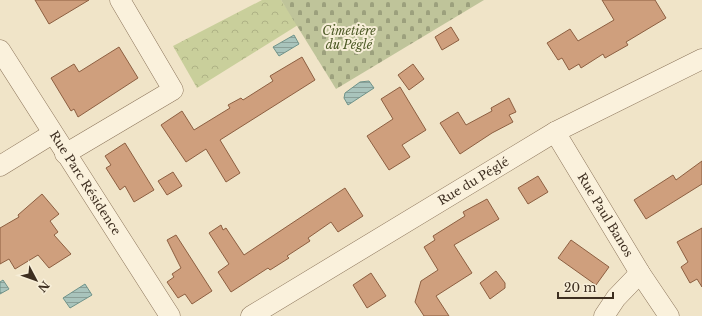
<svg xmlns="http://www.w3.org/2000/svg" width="702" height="316" viewBox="0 0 702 316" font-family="'Libre Baskerville',serif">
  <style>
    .forest { fill: url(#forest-crowns) }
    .cemetery { fill: url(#cemetery-stones) }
    .water { fill: url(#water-rules); stroke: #6f938a }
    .building { fill: #cf9f7d; stroke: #8d5f41 }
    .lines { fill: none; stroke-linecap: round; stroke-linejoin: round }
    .minor-casing { stroke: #8d765c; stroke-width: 21 }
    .minor { stroke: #faf1dc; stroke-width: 20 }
    .labels { text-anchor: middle; stroke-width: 4; stroke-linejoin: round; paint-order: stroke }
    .park-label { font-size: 12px; font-style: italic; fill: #4d5a26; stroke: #f7eed8 }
    .street-label { font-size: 12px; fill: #3d2e20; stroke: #f7eed8 }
  </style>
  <defs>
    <pattern id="forest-crowns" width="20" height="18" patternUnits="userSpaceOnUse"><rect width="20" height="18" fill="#c9cf9b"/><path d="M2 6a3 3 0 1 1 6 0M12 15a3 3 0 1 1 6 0" fill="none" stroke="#aeb285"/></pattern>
    <pattern id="cemetery-stones" width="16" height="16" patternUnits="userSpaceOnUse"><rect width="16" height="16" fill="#bfc49a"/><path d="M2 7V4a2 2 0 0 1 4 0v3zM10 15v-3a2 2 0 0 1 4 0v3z" fill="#9ca07d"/></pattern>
    <pattern id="water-rules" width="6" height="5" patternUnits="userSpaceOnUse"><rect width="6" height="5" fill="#a9c4bc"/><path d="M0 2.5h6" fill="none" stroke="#8ba098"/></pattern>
  </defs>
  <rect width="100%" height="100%" fill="#f0e4c8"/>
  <path class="forest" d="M262 0H281L298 25 197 88 173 46Z"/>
  <path class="cemetery" d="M281 0H484L336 89Z"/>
  <g class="water">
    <path d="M294 35 299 44 279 56 273 47Z"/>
    <path d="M369 81 374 88 348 105 344 98 345 93 360 82Z"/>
    <path d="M3 280 9 289 0 294V282Z"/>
    <path d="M85 284 92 295 70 308 63 298Z"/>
  </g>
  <g class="building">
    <path d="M35 0H89L49 24Z"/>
    <path d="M602 0H655L666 18 626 42 628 45 605 58 603 54 581 68 579 64 569 70 562 58 558 60 547 43 570 29 578 41 614 20Z"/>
    <path d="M451 27 459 40 442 50 435 37Z"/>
    <path d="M119 47 138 78 78 117 74 109 71 111 51 78 74 64 79 72Z"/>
    <path d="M302 57 315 80 220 140 240 173 226 182 206 149 186 162 161 125 182 111 194 130 230 108 228 105 241 98 243 100 273 81 270 76Z"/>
    <path d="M413 64 424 79 409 90 398 75Z"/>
    <path d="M400 87 426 130 402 145 410 157 389 170 367 136 393 119 381 99Z"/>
    <path d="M509 98 516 112 509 115 513 122 492 133 460 154 440 123 458 112 466 125 492 111 491 108Z"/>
    <path d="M125 143 154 190 134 202 125 186 120 190 106 168 111 165 105 156Z"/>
    <path d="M702 161V184L646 219 634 200 673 175 676 180Z"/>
    <path d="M173 172 182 186 167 195 158 181Z"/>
    <path d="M538 176 548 192 528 204 518 188Z"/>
    <path d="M345 188 363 216 338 232 331 222 308 238 310 241 287 256 289 258 270 270 268 268 231 292 218 272 229 264 209 233 221 225 223 230 226 228 244 255Z"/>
    <path d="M42 194 59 214 50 221 58 232 54 235 71 254 49 268 38 255 15 269 9 259 0 264V228L19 217 18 215Z"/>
    <path d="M487 199 499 219 454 245 472 273 436 296 449 316H424L415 302 421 281 438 270 424 247 435 240 433 236 465 216 463 212Z"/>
    <path d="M702 228V287L697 279 690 283 681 267 688 262 677 242Z"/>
    <path d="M176 235 212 291 192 304 185 294 178 298 167 282 174 277 172 274 181 268 167 240Z"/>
    <path d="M571 240 609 267 596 285 558 258Z"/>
    <path d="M496 271 505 283V288L490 299 480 283Z"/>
    <path d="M371 273 386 296 367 308 353 285Z"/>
  </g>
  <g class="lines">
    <g class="minor-casing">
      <g id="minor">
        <path id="s1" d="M0 50 170 316"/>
        <path id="s2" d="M555 132 640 273 669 316"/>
        <path d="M65 154 173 90 120 0"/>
        <path d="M0 166 52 134"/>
        <path id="s3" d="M251 316 555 132 702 59"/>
        <path d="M604 316 616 298 640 273"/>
      </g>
    </g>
    <use href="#minor" class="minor"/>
  </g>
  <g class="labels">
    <g class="park-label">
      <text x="349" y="35">Cimetière<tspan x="349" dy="14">du Péglé</tspan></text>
    </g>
    <g class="street-label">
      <text dy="4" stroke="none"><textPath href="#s3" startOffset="260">Rue du Péglé</textPath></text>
      <text dy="4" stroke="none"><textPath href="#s1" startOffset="158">Rue Parc Résidence</textPath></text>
      <text dy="4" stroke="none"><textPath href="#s2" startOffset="97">Rue Paul Banos</textPath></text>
    </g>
  </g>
  <g transform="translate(36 280) rotate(131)" stroke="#f7eed8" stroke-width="3" paint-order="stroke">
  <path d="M0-3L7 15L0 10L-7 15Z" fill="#3d2e20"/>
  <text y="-6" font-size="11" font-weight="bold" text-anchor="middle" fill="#3d2e20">N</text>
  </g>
  <path d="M558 292v6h55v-6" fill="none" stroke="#3d2e20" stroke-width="2"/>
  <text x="564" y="292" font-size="12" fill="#3d2e20" stroke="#f7eed8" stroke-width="3" paint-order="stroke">20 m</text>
</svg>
